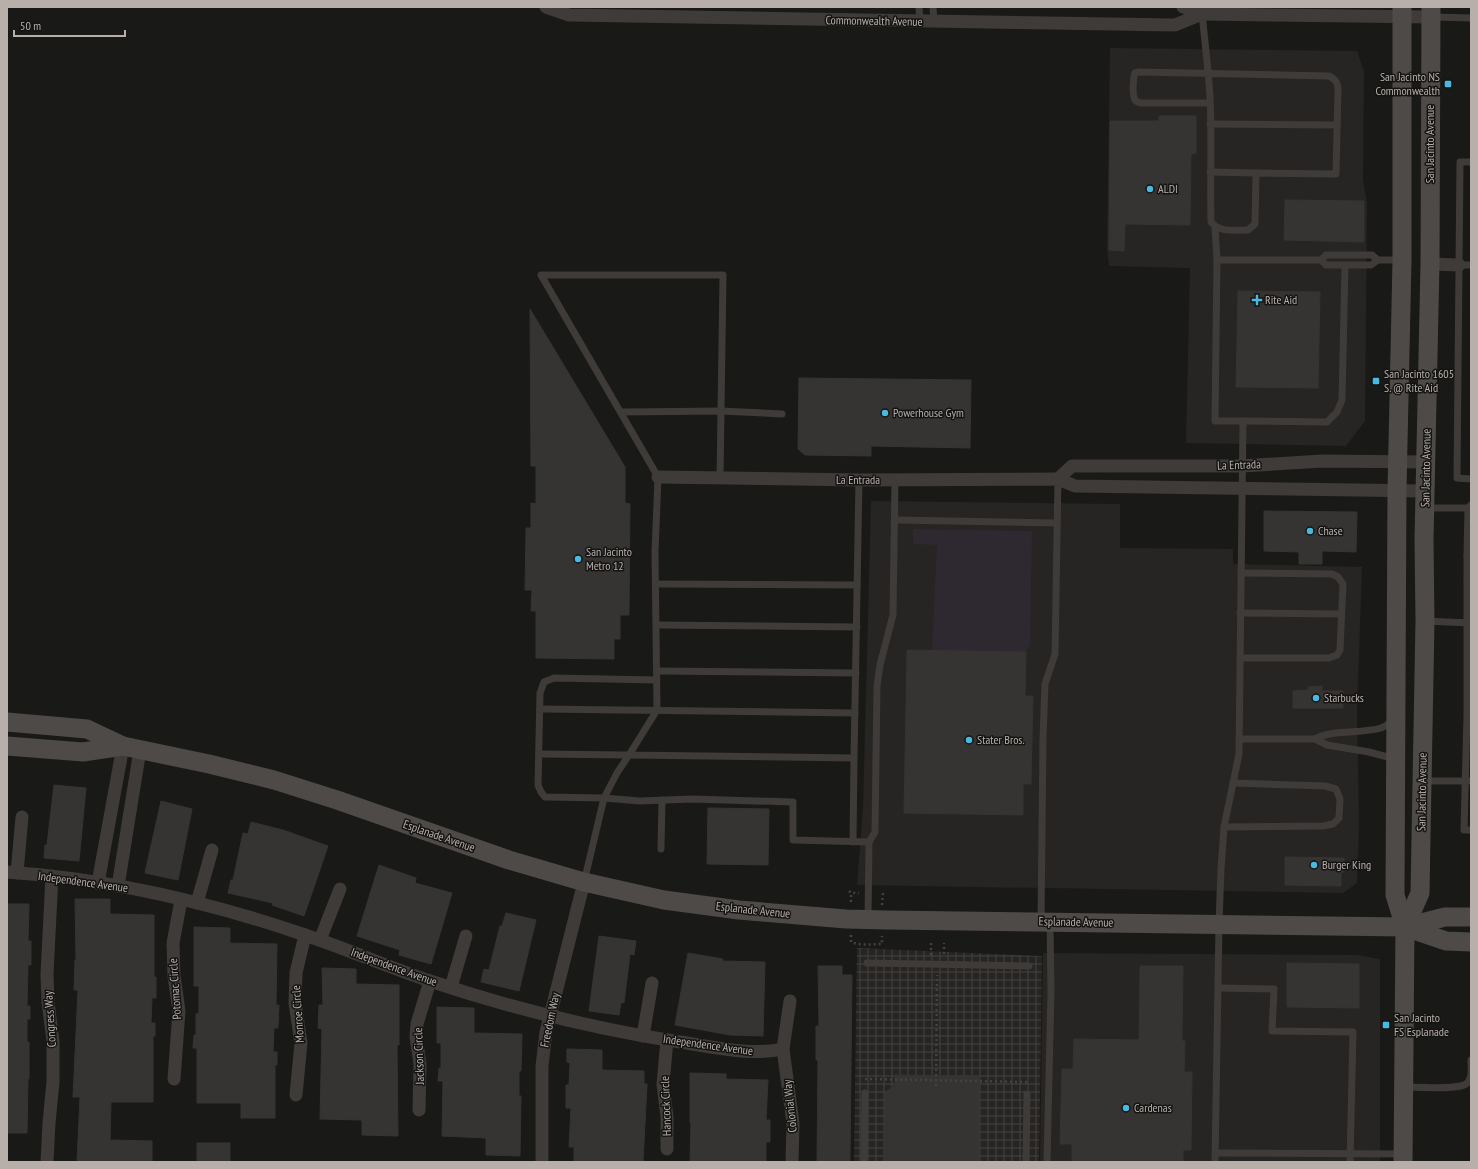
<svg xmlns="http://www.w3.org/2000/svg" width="1478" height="1169" viewBox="0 0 1478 1169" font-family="'PT Sans Narrow',sans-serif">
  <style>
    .built { fill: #262524 }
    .industrial { fill: url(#industrial-grid) }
    .green { fill: #2e2830 }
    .building { fill: #353433; stroke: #353432 }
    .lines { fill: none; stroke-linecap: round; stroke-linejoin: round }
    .path { stroke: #45413f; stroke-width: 2.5; stroke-dasharray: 2 3; stroke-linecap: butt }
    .lane { stroke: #3e3b39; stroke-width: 7 }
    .street { stroke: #3e3b39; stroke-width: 13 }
    .secondary { stroke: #4e4a47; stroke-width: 19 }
    .poi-dot { fill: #4ab9df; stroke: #141413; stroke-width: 1.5 }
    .labels { text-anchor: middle; stroke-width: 3; stroke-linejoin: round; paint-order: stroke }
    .street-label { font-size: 12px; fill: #b8afab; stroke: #141413 }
    .poi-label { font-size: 12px; fill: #b8afab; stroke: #141413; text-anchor: start }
  </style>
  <defs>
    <pattern id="industrial-grid" width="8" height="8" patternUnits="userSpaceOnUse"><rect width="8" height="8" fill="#262524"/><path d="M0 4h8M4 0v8" fill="none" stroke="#434241"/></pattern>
  </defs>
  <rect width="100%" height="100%" fill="#191918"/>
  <g class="built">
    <path d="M1110 48 1357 51 1364 71 1363 180 1367 203 1365 421 1346 446 1186 443 1190 268 1109 266 1107 249Z"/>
    <path d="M871 501 1120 504V548L1233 549V564L1362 567 1357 712 1359 825 1357 883 1343 893 857 885 863 808Z"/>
    <path d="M1043 953 1357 955 1380 959V1162H1040Z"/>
  </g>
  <path class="industrial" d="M857 948 1042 956 1039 1162H854Z"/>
  <path class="green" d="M913 529 1032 531 1030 645 1026 652 932 651 937 545 913 544Z"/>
  <g class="building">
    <path d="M1159 116H1196V153L1191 154 1190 225 1125 224 1124 251 1109 250 1110 121H1159Z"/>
    <path d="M1285 200 1364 201V242L1284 240Z"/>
    <path d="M1238 291 1320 292 1318 388 1236 387Z"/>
    <path d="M530 309 625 467V503L630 504 629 615H620V639H614V659L536 658V611H531L532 590H525L526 528H531V503L536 504V466H531Z"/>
    <path d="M799 378 971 380 970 448 871 446V456L805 455 798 449Z"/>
    <path d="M1264 511 1357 512 1356 552 1322 551V564H1299V552L1264 551Z"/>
    <path d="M907 650 1026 652 1025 696H1033L1031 784H1023V815L904 813Z"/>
    <path d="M1322 686V691H1343V708H1293V691L1308 690V687Z"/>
    <path d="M54 785 86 788 79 861 44 858 45 845H47Z"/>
    <path d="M161 801 192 809 178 880 145 873Z"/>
    <path d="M708 808 769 809 768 865 707 864Z"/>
    <path d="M251 822 283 830 328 846 304 916 272 905 273 903 228 893 231 880H233L243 833 248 834Z"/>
    <path d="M1285 857 1344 858V872H1341V886L1285 885Z"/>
    <path d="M379 865 416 878 415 883 452 893 431 964 399 955 400 950 357 936Z"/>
    <path d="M75 899H110V914L154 915V977H156V998H152L151 1023H155V1036H153V1102H111L110 1140 152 1141V1162H77L80 1097H73L78 990H74L75 960H76Z"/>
    <path d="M7 904H29L28 941H31V965H28L27 1006H30V1019H27V1042H29V1079H28L27 1133H7Z"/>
    <path d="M506 913 536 920 519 991 481 982 484 969 489 970 500 926H502Z"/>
    <path d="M194 927 230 928V943L277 944 276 1005H279L278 1028H274L273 1052H277V1065H275V1118H241V1103H197V1048H193L194 1035H196V1014L199 1013V986H194Z"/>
    <path d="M599 936 636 941 634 955 630 954 624 1003 621 1002 619 1015 589 1011Z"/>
    <path d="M688 953 723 959 722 961 765 962 763 1036 730 1035 675 1025Z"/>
    <path d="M1287 963 1359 964V1008L1287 1007Z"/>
    <path d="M818 966H842V975H852L850 1162H817L818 1060H816V1026H819Z"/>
    <path d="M1140 966H1183L1182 1041H1185L1184 1072H1192L1191 1150H1183V1162H1072V1144H1060L1062 1069H1073L1074 1039 1139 1040Z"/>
    <path d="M322 968 356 969V984L399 985V1045H397L398 1136 362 1135V1120L320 1119 322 1029 318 1028 319 1005H323Z"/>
    <path d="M437 1007 474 1008V1033L522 1034 521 1071H519V1096H521L520 1156 486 1155V1138L442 1136 443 1081H438L439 1068H441V1043H437Z"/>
    <path d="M567 1049 602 1050V1070L644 1071V1084H647L643 1162H574V1147H569L571 1108H566V1085H569L570 1063 567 1062Z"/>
    <path d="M690 1073 726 1074V1079L768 1080 766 1120H770V1142H766V1162H690L691 1122H690Z"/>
    <path d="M895 1075 979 1076V1162H884L885 1092 895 1086Z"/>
    <rect x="197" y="1143" width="33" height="19"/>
  </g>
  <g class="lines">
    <g class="path">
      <path d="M849 891 851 893H859"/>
      <path d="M851 902V893"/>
      <path d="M882 905 883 893"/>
      <path d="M851 935V942C860 946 871 944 882 944V936"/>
      <path d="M944 954V943"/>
      <path d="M931 955V942"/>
      <path d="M865 1079 1027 1082"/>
      <path d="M936 1086 937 975"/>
    </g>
    <g class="lane">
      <path d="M919 7 920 22"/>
      <path d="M933 7 934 22"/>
      <path d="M1202 7V14C1205 41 1208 69 1210 96 1212 138 1210 180 1211 222 1220 233 1234 230 1248 230L1255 224 1256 173 1336 174 1338 88C1337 81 1335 79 1329 76L1139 72 1135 73C1133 78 1132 95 1135 100 1136 102 1138 102 1141 103H1210"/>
      <path d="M1431 17 1471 18"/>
      <path d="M1210 124 1337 125"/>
      <path d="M1471 162H1460L1457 478 1471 479"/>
      <path d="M1210 172 1256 173"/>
      <path d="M1215 227 1217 260"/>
      <path d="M1378 260 1372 255H1326L1321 260 1326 265H1371L1378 260H1401"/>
      <path d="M1459 265H1471"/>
      <path d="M621 412 721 411 782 414"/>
      <path d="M1243 421 1327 422 1337 412 1342 400 1345 265"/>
      <path d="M720 478 723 275H541L658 477 655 552 657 710 629 755 854 758 859 480"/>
      <path d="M1471 505 1468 508 1467 555H1471"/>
      <path d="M1425 508H1468"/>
      <path d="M895 520 1057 523"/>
      <path d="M1467 581V555"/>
      <path d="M1471 581H1467V715L1464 830H1471"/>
      <path d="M656 584 857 585"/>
      <path d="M1240 613 1341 614"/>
      <path d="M1425 621 1470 623"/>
      <path d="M657 625 857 627"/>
      <path d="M1240 658H1329L1337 655 1340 650 1343 584 1338 577 1332 574 1241 573"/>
      <path d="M657 671 856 673"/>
      <path d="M657 680 554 678 544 682 540 693 538 785 541 792 545 797 604 798 640 801 692 799 793 802V840L869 842 868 919"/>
      <path d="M540 709 855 713"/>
      <path d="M1239 739H1315L1327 745 1369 752 1395 759"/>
      <path d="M1315 739C1333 729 1360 734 1381 728 1386 726 1390 723 1395 720"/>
      <path d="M539 754 629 755"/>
      <path d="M1423 781H1471"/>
      <path d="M1224 827 1323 826 1333 824 1339 818 1340 799 1336 789 1325 786 1233 783"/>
      <path d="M853 842 854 758"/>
      <path d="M869 842 875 832 877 686 880 665 893 615 895 480"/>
      <path d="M661 849 662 800"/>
      <path d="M584 882 604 798 617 773 629 755"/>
      <path d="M1041 922 1043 738 1045 684 1055 654 1058 479"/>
      <path d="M867 963 1029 966"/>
      <path d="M1219 988 1274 989 1272 1031 1353 1032 1350 1162"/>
      <path d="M1404 1087C1416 1087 1457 1090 1466 1084 1473 1079 1471 1068 1471 1060"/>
      <path d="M1216 1153 1403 1154"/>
      <path d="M864 1162 865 1093"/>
      <path d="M1026 1162 1027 1094"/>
      <path d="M1047 1162 1051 992 1050 922"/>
      <path d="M1215 1162 1219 924 1221 869 1224 827 1239 754 1243 421H1215L1217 260H1321"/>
    </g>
    <g class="street">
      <path d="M546 7 569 15 1175 25 1202 14"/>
      <path d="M1183 7 1202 14 1431 17"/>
      <path d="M1430 264 1459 265"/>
      <path d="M658 477 859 480 1058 479 1075 486 1425 491"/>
      <path d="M1058 479 1072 466H1242L1322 461 1426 462"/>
      <path d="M7 872C109 879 209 902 305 935 347 949 388 967 430 981 511 1008 595 1029 680 1042 714 1047 749 1056 783 1049"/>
      <path d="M17 873 22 817"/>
      <path d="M98 883 123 746"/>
      <path d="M118 886 140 750"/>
      <path d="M197 903 212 850"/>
      <path d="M320 940 340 889"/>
      <path d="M451 987 466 936"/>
      <path d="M790 1001 783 1049 793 1123 792 1162"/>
      <path d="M643 1036 652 983"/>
      <path d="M174 1079 179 1011 174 976 173 943 181 900"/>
      <path d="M296 1095 301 1043 295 1003 296 973 305 935"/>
      <path d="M419 1110 420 1064 416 1037 417 1024 430 981"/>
      <path d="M667 1149V1117L663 1084 667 1040"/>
      <path d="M47 1162 49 1123 53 1082V1041L48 1002 47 974 52 876"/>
      <path d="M542 1162V1066L546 1032 584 882"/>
    </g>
    <g class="secondary">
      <path d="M1402 7V260L1397 490 1395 895 1405 927 1403 1162"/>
      <path d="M7 722 87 729 123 746 209 764 274 780 337 800 509 860 584 882 664 900 739 910 846 919 886 920 1405 927 1445 917H1471"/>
      <path d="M7 746 83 752 123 746"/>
      <path d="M1405 927 1420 893 1425 621 1424 540 1430 264 1431 7"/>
      <path d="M1405 927 1446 941 1471 942"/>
    </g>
  </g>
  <g class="poi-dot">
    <rect x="1444" y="80" width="8" height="8" rx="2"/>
    <circle cx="1150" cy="189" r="4"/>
    <path d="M1255 294h4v4h4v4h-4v4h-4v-4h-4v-4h4z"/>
    <rect x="1372" y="377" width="8" height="8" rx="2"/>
    <circle cx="885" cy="413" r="4"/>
    <circle cx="1310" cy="531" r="4"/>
    <circle cx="578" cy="559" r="4"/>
    <circle cx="1316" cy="698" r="4"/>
    <circle cx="969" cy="740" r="4"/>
    <circle cx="1314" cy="865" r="4"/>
    <rect x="1382" y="1021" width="8" height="8" rx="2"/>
    <circle cx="1126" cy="1108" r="4"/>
  </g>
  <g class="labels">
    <g class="street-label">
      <text transform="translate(874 21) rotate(1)" y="4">Commonwealth Avenue</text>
      <text transform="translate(1430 144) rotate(-90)" y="4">San Jacinto Avenue</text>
      <text transform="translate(1239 465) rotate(-2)" y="4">La Entrada</text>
      <text transform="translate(1426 468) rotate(-89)" y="4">San Jacinto Avenue</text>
      <text x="858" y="484">La Entrada</text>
      <text transform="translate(1422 792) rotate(-89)" y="4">San Jacinto Avenue</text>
      <text transform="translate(439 836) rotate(19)" y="4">Esplanade Avenue</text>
      <text transform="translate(83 882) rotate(8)" y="4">Independence Avenue</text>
      <text transform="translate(753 910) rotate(6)" y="4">Esplanade Avenue</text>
      <text transform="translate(1076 922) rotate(1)" y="4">Esplanade Avenue</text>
      <text transform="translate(394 967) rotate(20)" y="4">Independence Avenue</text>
      <text transform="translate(175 989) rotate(-94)" y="4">Potomac Circle</text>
      <text transform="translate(298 1014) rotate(-94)" y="4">Monroe Circle</text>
      <text transform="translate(50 1019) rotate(-94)" y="4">Congress Way</text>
      <text transform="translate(550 1020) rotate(-78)" y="4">Freedom Way</text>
      <text transform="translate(708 1045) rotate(8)" y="4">Independence Avenue</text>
      <text transform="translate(419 1056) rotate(-92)" y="4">Jackson Circle</text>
      <text transform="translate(666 1106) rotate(-92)" y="4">Hancock Circle</text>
      <text transform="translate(790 1106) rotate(-96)" y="4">Colonial Way</text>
    </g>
    <g class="poi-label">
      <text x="1440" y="81" text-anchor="end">San Jacinto NS<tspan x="1440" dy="14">Commonwealth</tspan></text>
      <text x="1158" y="193">ALDI</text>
      <text x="1265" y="304">Rite Aid</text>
      <text x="1384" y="378">San Jacinto 1605<tspan x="1384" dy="14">S. @ Rite Aid</tspan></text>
      <text x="893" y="417">Powerhouse Gym</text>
      <text x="1318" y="535">Chase</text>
      <text x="586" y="556">San Jacinto<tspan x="586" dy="14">Metro 12</tspan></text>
      <text x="1324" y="702">Starbucks</text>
      <text x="977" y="744">Stater Bros.</text>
      <text x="1322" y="869">Burger King</text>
      <text x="1394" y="1022">San Jacinto<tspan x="1394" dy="14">FS Esplanade</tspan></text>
      <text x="1134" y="1112">Cardenas</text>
    </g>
  </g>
  <rect width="1478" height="1169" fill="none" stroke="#b8afab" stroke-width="16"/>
  <path d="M14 30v6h111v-6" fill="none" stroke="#b8afab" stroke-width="2"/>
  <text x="20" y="30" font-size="12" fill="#b8afab" stroke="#141413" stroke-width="3" paint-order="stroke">50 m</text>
</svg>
